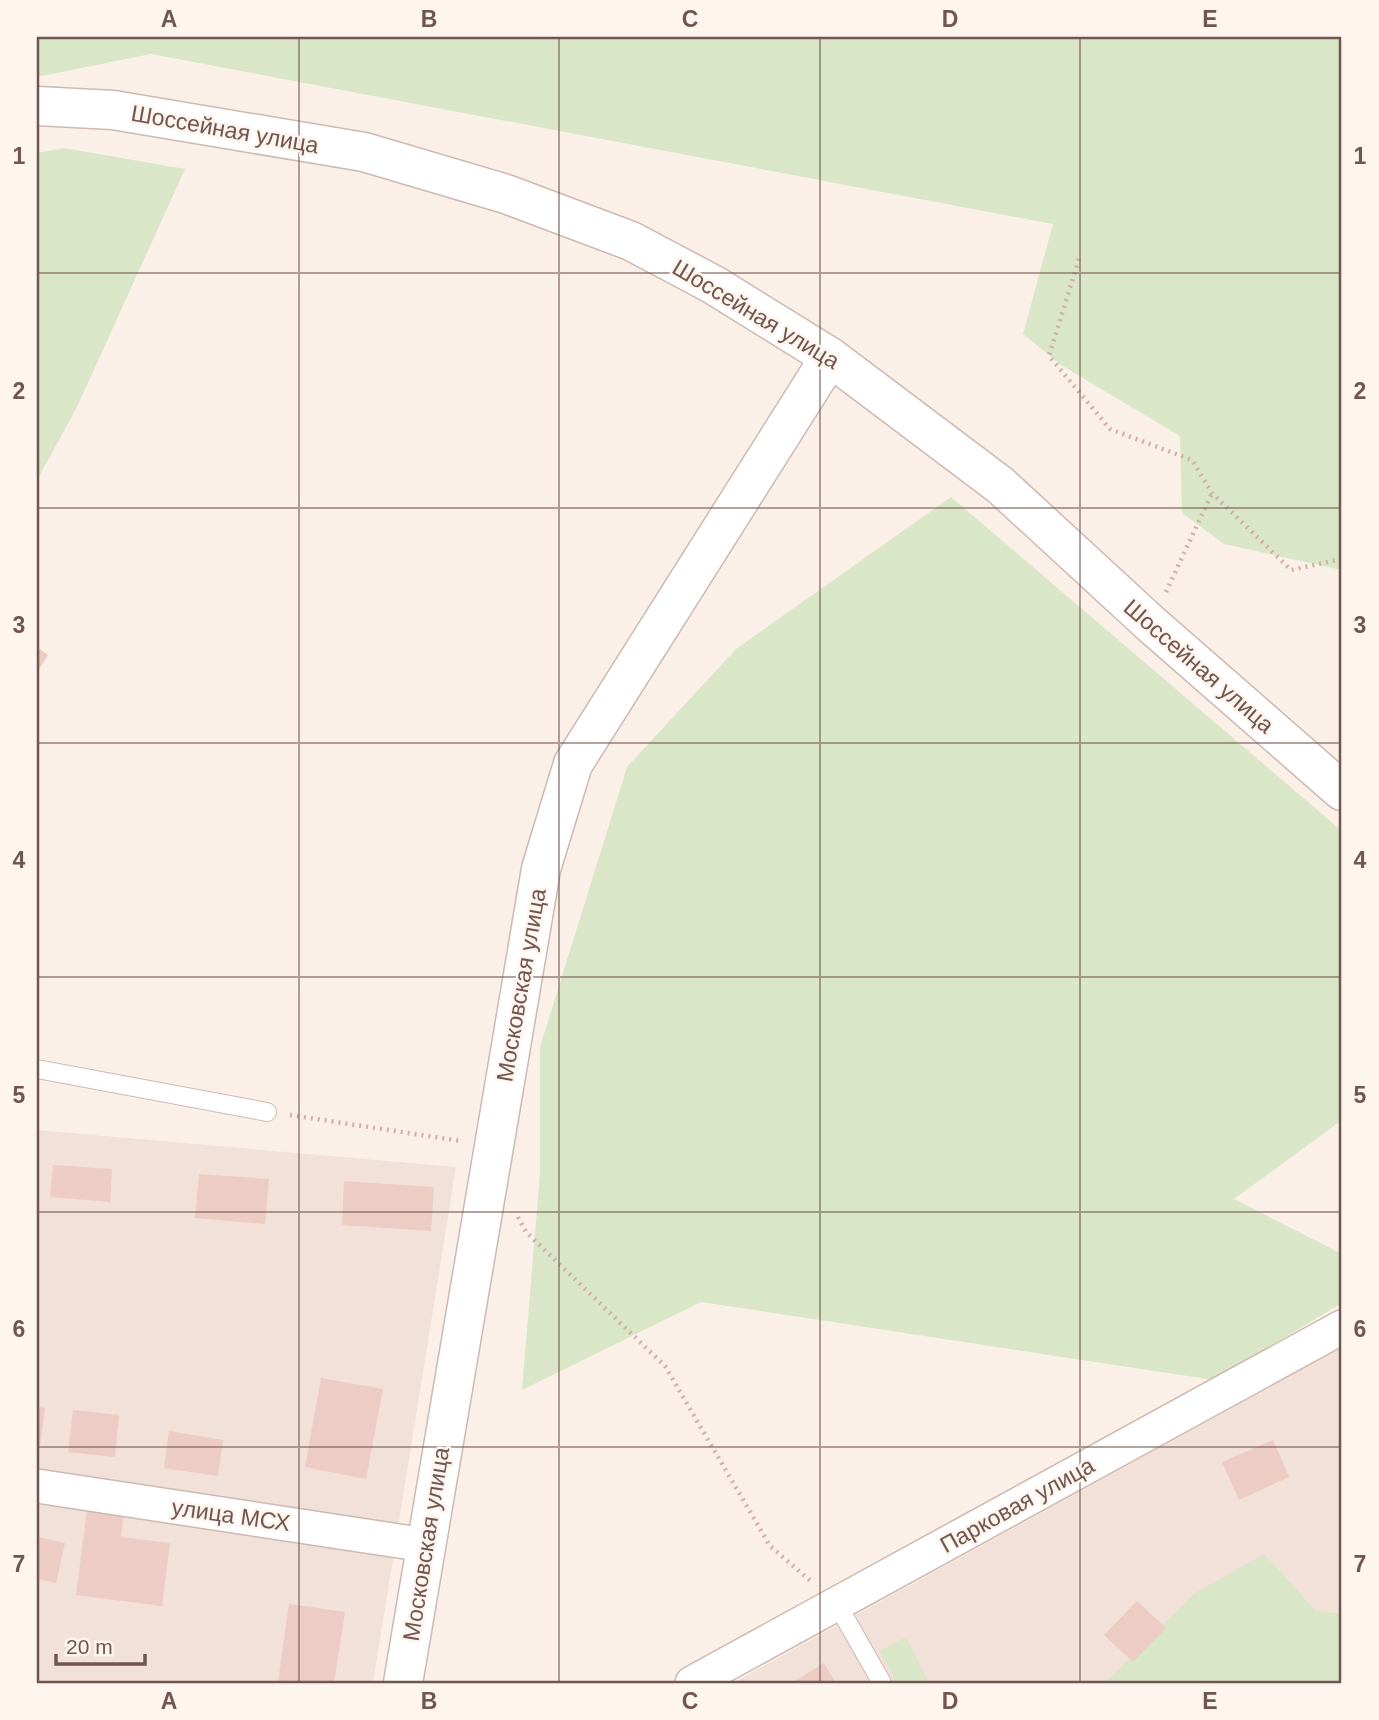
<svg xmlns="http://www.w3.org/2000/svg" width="1379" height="1720" viewBox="0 0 1379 1720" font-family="Arial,sans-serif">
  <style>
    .residential { fill: #f1e1d8 }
    .green { fill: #dae6c8 }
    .building { fill: #ecccc3 }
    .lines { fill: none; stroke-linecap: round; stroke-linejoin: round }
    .service-casing { stroke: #cdb9b2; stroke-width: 20 }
    .minor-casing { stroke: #cdb9b2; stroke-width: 36 }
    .tertiary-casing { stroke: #cdb9b2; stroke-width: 41 }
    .path { stroke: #d1afa6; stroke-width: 4.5; stroke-dasharray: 2 5; stroke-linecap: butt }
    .service { stroke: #fff; stroke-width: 18 }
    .minor { stroke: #fff; stroke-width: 33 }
    .tertiary { stroke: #fff; stroke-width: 38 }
    .grid { fill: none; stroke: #71554f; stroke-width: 2; stroke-opacity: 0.55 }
    .labels { text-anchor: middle; stroke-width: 5; stroke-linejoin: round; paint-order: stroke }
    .street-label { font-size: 23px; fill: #71554f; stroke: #fdf5ee }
    .neatline { fill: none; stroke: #71554f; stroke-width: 2.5 }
    .grid-label { font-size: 23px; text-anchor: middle; font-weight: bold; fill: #71554f }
  </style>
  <rect width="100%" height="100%" fill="#faf0e8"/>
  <g class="residential">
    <path d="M37 1130 456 1167 373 1683H37Z"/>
    <path d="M1342 1347V1683H733Z"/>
  </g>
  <g class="green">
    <path d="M37 37H1342V570L1224 544 1182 513 1180 436 1061 365 1023 334 1053 224 151 54 37 77Z"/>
    <path d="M64 148 185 169 77 407 37 480V153Z"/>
    <path d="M951 497 1342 831V1120L1234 1199 1342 1254V1303L1214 1380 701 1302 522 1390 540 1174V1047L627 767 736 649Z"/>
    <path d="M1264 1554 1316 1611 1342 1614V1683H1105L1195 1593Z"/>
    <path d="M906 1637 929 1683H896L880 1651Z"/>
  </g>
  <g class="building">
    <path d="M37 647 48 655 37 672Z"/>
    <path d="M53 1165 112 1169 110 1202 50 1197Z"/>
    <path d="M199 1174 269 1179 265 1224 195 1218Z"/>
    <path d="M344 1181 434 1187 431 1231 342 1225Z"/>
    <path d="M321 1378 383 1389 366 1479 305 1467Z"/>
    <path d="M37 1407 45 1408 40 1446H37Z"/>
    <path d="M73 1410 119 1415 115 1457 68 1452Z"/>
    <path d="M169 1431 223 1440 218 1476 164 1468Z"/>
    <path d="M1273 1440 1289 1477 1239 1500 1222 1462Z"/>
    <path d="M87 1510 123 1515 121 1537 170 1543 162 1606 76 1595Z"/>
    <path d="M37 1537 65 1543 56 1583 37 1579Z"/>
    <path d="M1137 1601 1166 1628 1133 1662 1104 1635Z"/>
    <path d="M289 1604 345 1612 334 1683 278 1682Z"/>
    <path d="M824 1663 836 1683H792Z"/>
  </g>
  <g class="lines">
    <g class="service-casing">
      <g id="service">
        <path d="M37 1069 267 1112"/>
        <path d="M837 1604 882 1683"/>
      </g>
    </g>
    <g class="minor-casing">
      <g id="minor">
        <path d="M37 1486 425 1545"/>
        <path d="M692 1683 1342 1327"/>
      </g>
    </g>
    <g class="tertiary-casing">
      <g id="tertiary">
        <path d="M37 106 113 110 364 152 506 194 631 241 714 285 830 357 1000 485 1151 624 1342 791"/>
        <path d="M403 1683 541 869 573 764 830 357"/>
      </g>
    </g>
    <g class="path">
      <path d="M1079 259 1049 356 1110 429 1192 460 1212 493 1291 570 1342 559"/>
      <path d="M1166 592 1212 493"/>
      <path d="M290 1115 461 1141"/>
      <path d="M518 1217 526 1232 665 1366 770 1546 813 1583"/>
    </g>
    <use href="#service" class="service"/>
    <use href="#minor" class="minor"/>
    <use href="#tertiary" class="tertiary"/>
  </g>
  <path class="grid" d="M299 37V1683M559 37V1683M820 37V1683M1080 37V1683M37 273H1342M37 508H1342M37 743H1342M37 977H1342M37 1212H1342M37 1447H1342"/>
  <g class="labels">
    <g class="street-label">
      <text transform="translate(225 129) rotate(10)" y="8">Шоссейная улица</text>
      <text transform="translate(756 314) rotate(31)" y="8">Шоссейная улица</text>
      <text transform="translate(1199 666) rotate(41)" y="8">Шоссейная улица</text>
      <text transform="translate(521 985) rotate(-80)" y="8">Московская улица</text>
      <text transform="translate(1017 1505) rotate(-29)" y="8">Парковая улица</text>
      <text transform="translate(231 1515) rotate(8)" y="8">улица МСХ</text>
      <text transform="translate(426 1544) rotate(-81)" y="8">Московская улица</text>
    </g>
  </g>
  <rect width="1379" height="1720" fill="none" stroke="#fdf5ee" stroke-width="77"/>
  <path d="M56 1654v10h89v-10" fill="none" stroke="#71554f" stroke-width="3.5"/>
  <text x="66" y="1654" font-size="21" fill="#71554f" stroke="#fdf5ee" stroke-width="5" paint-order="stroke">20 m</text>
  <rect x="38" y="38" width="1302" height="1644" class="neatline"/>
  <g class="grid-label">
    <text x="169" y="27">A</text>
    <text x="429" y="27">B</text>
    <text x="690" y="27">C</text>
    <text x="950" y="27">D</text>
    <text x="1210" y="27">E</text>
    <text x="19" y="164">1</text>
    <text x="1360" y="164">1</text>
    <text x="19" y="399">2</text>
    <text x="1360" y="399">2</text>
    <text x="19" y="633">3</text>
    <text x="1360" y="633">3</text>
    <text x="19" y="868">4</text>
    <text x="1360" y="868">4</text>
    <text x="19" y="1103">5</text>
    <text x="1360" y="1103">5</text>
    <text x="19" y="1337">6</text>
    <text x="1360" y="1337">6</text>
    <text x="19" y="1572">7</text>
    <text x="1360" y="1572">7</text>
    <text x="169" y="1709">A</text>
    <text x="429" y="1709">B</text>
    <text x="690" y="1709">C</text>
    <text x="950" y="1709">D</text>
    <text x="1210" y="1709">E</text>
  </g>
</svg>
